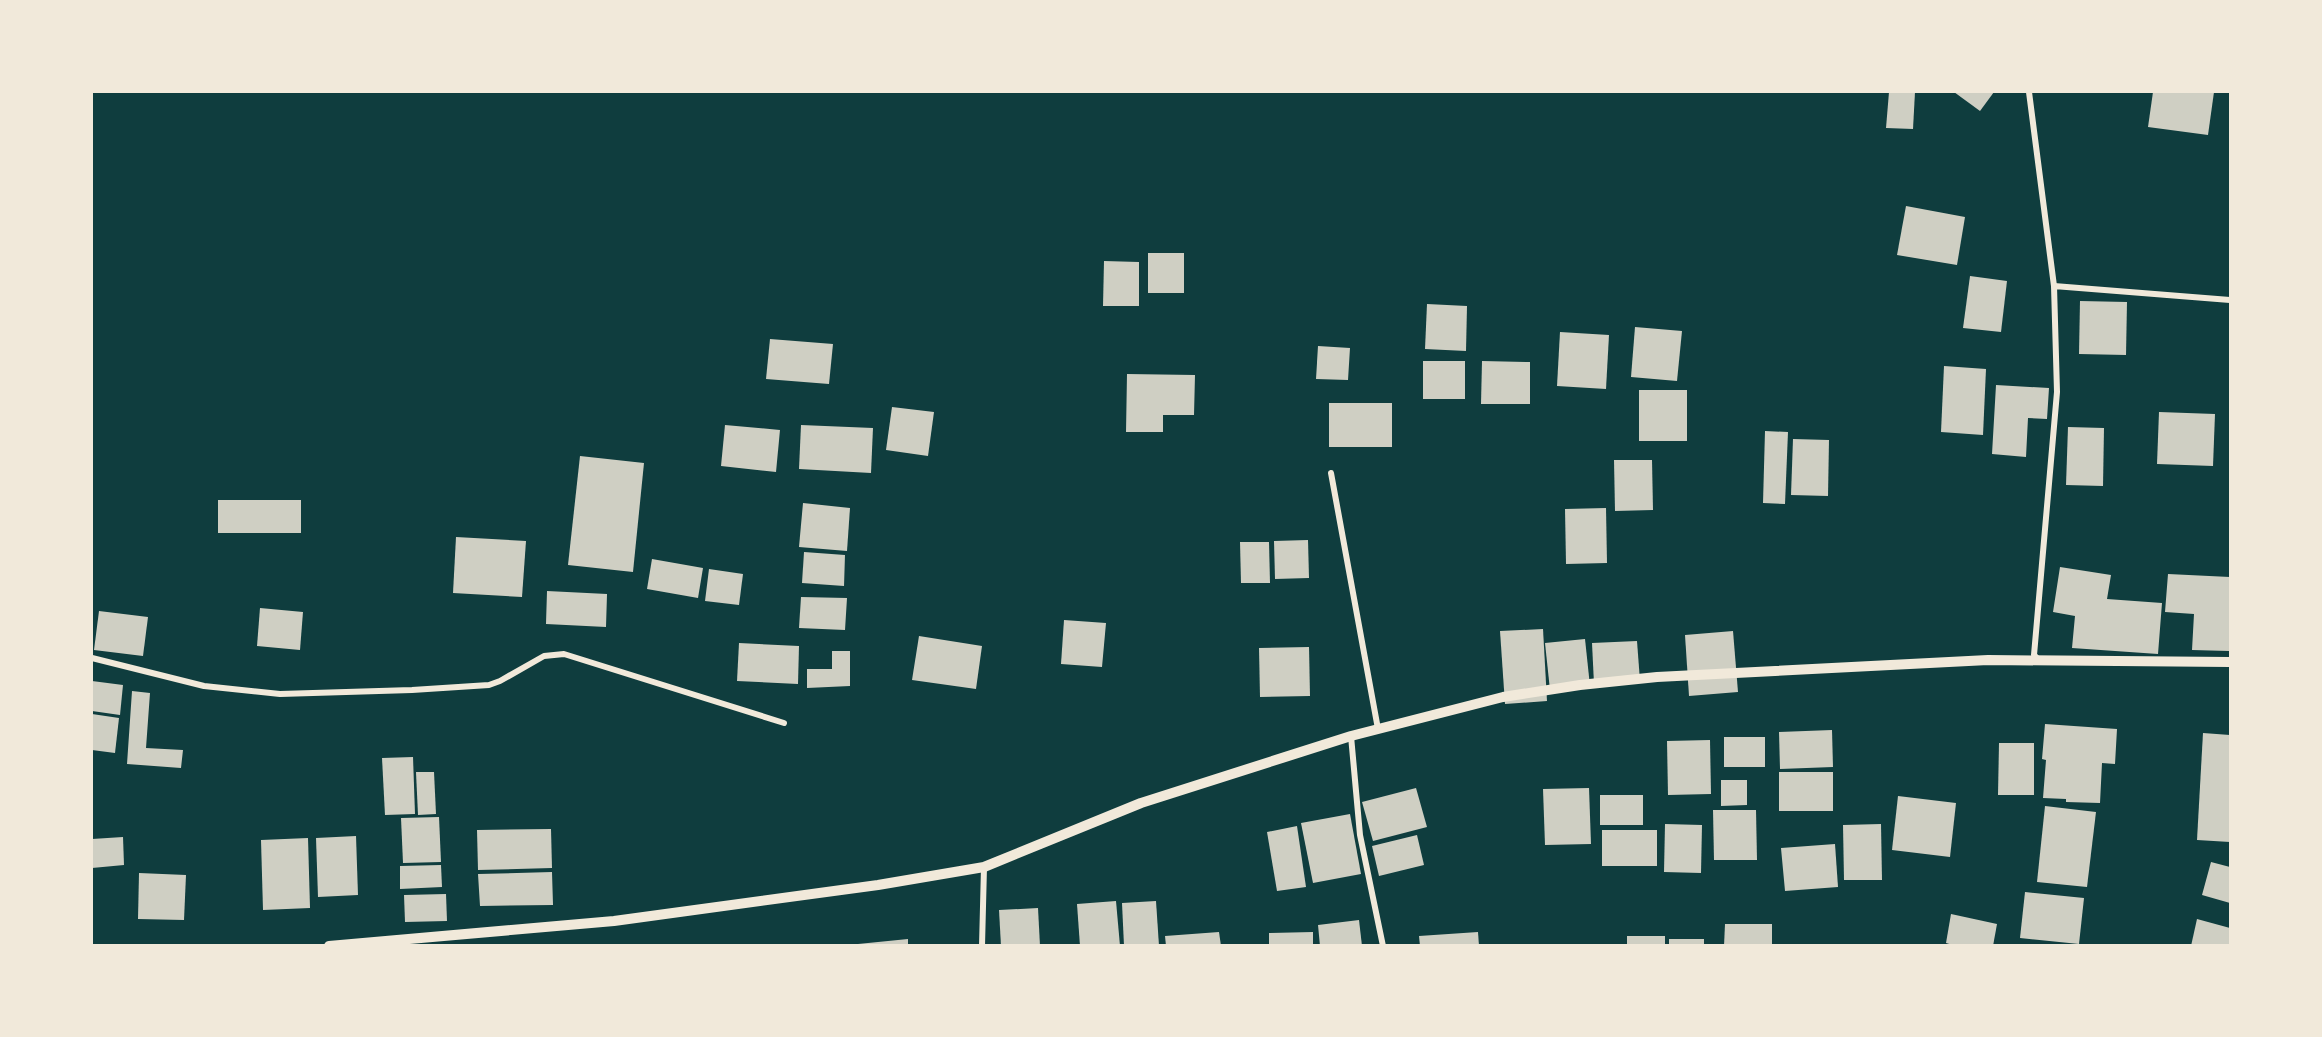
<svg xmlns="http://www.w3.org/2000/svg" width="2322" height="1037" viewBox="0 0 2322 1037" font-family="'Times New Roman',serif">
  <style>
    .building { fill: #cfcfc3 }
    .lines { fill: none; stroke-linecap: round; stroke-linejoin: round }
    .minor { stroke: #f1e9da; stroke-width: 6 }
    .tertiary { stroke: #f1e9da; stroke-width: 10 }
  </style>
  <rect width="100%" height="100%" fill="#0f3d3e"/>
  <g class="building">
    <path d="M1889 92H1915L1913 129 1886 128Z"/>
    <path d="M1954 92H1994L1980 111Z"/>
    <path d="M2153 92H2214L2208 135 2148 127Z"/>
    <path d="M1906 206 1965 217 1957 265 1897 255Z"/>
    <rect x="1148" y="253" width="36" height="40"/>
    <path d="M1104 261 1139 262V306H1103Z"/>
    <path d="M1970 276 2007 281 2001 332 1963 328Z"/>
    <path d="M2080 301 2127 302 2126 355 2079 354Z"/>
    <path d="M1427 304 1467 306 1466 351 1425 349Z"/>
    <path d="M1635 327 1682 331 1677 381 1631 377Z"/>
    <path d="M1560 332 1609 335 1606 389 1557 386Z"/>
    <path d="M770 339 833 344 829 384 766 379Z"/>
    <path d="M1318 346 1350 348 1348 380 1316 379Z"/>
    <rect x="1423" y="361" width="42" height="38"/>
    <path d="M1482 361 1530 362V404H1481Z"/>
    <path d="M1944 366 1986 369 1983 435 1941 432Z"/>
    <path d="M1127 374 1195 375 1194 415H1163V432H1126Z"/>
    <path d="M1996 385 2049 388 2047 419 2028 418 2026 457 1992 454Z"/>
    <rect x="1639" y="390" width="48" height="51"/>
    <rect x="1329" y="403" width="63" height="44"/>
    <path d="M892 407 934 412 928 456 886 450Z"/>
    <path d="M2159 412 2215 414 2213 466 2157 464Z"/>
    <path d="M725 425 780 430 776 472 721 466Z"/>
    <path d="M801 425 873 428 871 473 799 469Z"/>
    <path d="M2068 427 2104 428 2103 486 2066 485Z"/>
    <path d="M1765 431 1788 432 1785 504 1763 503Z"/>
    <path d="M1793 439 1829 440 1828 496 1791 495Z"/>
    <path d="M580 456 644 463 633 572 568 565Z"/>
    <path d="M1614 460H1652L1653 510 1615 511Z"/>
    <rect x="218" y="500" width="83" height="33"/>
    <path d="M803 503 850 508 847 551 799 547Z"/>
    <path d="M1606 508 1607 563 1566 564 1565 509Z"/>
    <path d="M456 537 526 541 522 597 453 593Z"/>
    <path d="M1308 540 1309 578 1275 579 1274 541Z"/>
    <path d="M1240 542H1269L1270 583H1241Z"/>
    <path d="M804 552 845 555 844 586 802 583Z"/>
    <path d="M652 559 703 568 698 598 647 589Z"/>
    <path d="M2060 567 2111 575 2107 599 2162 603 2158 654 2072 648 2075 616 2053 612Z"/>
    <path d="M709 569 743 574 739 605 705 601Z"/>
    <path d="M2168 574 2230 577 2229 651 2192 650 2194 614 2165 612Z"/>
    <path d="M547 591 607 594 606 627 546 624Z"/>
    <path d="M801 597 847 598 845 630 799 628Z"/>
    <path d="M260 608 303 612 300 650 257 646Z"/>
    <path d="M99 611 148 617 143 656 94 650Z"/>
    <path d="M1064 620 1106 623 1102 667 1061 664Z"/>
    <path d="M1543 629 1547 701 1505 704 1500 631Z"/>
    <path d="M1733 631 1738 692 1689 696 1685 635Z"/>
    <path d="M919 636 982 646 976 689 912 680Z"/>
    <path d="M1585 639 1590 686 1550 690 1545 643Z"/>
    <path d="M1637 641 1640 681 1594 684 1592 643Z"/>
    <path d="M739 643 799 646 798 684 737 681Z"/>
    <path d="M1309 647 1310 696 1260 697 1259 648Z"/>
    <path d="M832 651H850V686L807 688V669H832Z"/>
    <path d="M92 681 123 685 120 715 92 711Z"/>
    <path d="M132 691 150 693 146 748 183 750 181 768 127 764Z"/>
    <path d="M92 714 119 718 115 753 92 750Z"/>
    <path d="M2045 724 2117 729 2115 764 2102 763 2100 803 2066 802V799L2043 798 2046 760 2042 759Z"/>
    <path d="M1832 730 1833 767 1780 769 1779 732Z"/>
    <path d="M2203 733 2230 735V842L2197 840Z"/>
    <rect x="1724" y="737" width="41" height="30"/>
    <path d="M1710 740 1711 794 1668 795 1667 741Z"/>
    <path d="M1999 743H2034V795H1998Z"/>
    <path d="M413 757 415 814 385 815 382 758Z"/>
    <path d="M416 772H434L436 814 418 815Z"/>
    <rect x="1779" y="772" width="54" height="39"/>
    <path d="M1721 780H1747V805L1721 806Z"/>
    <path d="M1416 788 1427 827 1373 841 1362 802Z"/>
    <path d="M1589 788 1591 844 1545 845 1543 789Z"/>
    <rect x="1600" y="795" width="43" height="30"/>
    <path d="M1898 796 1956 803 1950 857 1892 850Z"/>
    <path d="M2045 806 2096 812 2087 887 2037 882Z"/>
    <path d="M1713 810H1756L1757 860H1714Z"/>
    <path d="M1350 814 1361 874 1313 883 1301 823Z"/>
    <path d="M439 817 441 862 403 863 401 818Z"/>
    <path d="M1665 824 1702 825 1701 873 1664 872Z"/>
    <path d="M1881 824 1882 880H1844L1843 825Z"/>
    <path d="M1297 826 1306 887 1277 891 1267 832Z"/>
    <path d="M551 829 552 868 478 870 477 830Z"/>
    <rect x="1602" y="830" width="55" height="36"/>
    <path d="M1417 835 1424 865 1379 876 1372 846Z"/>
    <path d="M356 836 358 895 318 897 316 838Z"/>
    <path d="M123 837 124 865 92 868V839Z"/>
    <path d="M308 838 310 908 263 910 261 840Z"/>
    <path d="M1835 844 1838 887 1785 891 1781 848Z"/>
    <path d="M2211 862 2230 867V903L2202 895Z"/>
    <path d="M441 865 442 887 400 889V866Z"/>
    <path d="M552 872 553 905 480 906 478 874Z"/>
    <path d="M139 873 186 875 184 920 138 919Z"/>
    <path d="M2025 892 2084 898 2079 944 2020 938Z"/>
    <path d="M446 894 447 921 405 922 404 895Z"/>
    <path d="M1116 901 1120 946H1080L1077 904Z"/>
    <path d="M1156 901 1159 946H1124L1122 903Z"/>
    <path d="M1038 908 1040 946H1001L999 910Z"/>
    <path d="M1951 914 1997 924 1993 946H1956L1946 943Z"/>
    <path d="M2197 919 2230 928V946H2191Z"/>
    <path d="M1359 920 1362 946H1320L1318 925Z"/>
    <path d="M1725 924H1772V946H1724Z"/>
    <path d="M1219 932 1221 946H1166L1165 936Z"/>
    <path d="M1313 932V946H1269V933Z"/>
    <path d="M1478 932 1479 946H1420L1419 936Z"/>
    <rect x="1627" y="936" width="38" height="10"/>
    <path d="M908 939V946H858V944Z"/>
    <rect x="1669" y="939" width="35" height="7"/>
  </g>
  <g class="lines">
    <g class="minor">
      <path d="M2029 92 2054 286"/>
      <path d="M1331 473 1378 729"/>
      <path d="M92 658 204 686 280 694 412 690 489 685 500 681 544 656 564 654 784 723"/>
      <path d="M2039 660 2034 655 2057 392 2054 286 2230 300"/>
      <path d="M1351 736 1360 835 1383 946"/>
      <path d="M982 946 984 867"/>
    </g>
    <path class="tertiary" d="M329 946 614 921 878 885 984 867 1141 803 1351 736 1503 697 1580 685 1657 677 1988 660 2230 662"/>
  </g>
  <rect width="2322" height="1037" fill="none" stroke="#f1e9da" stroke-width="186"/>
</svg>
